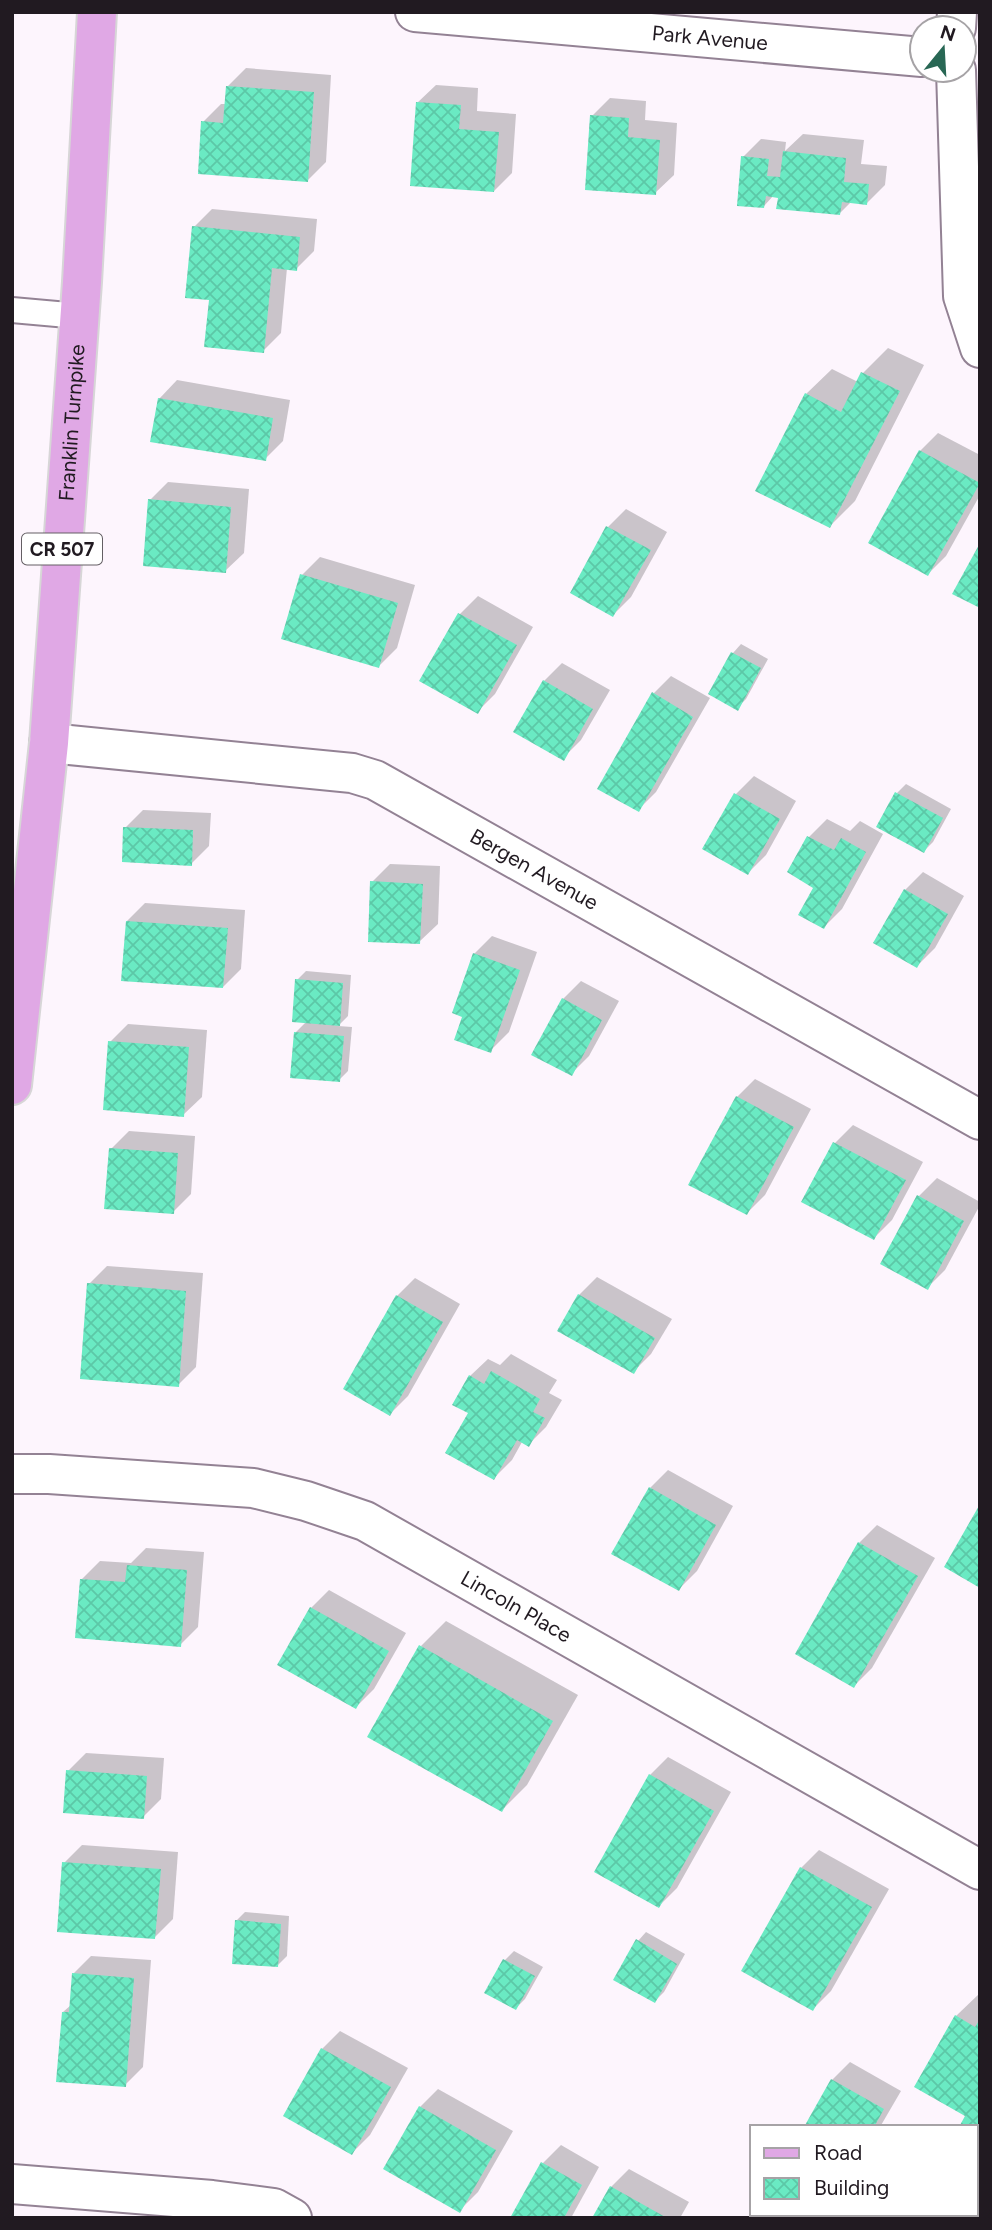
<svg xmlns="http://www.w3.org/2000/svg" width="992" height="2230" viewBox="0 0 992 2230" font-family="Figtree,sans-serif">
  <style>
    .shadow { fill: #0003 }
    .building { fill: url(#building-cross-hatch) }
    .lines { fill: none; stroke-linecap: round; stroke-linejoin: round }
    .lane-casing { stroke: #938294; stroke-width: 28 }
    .street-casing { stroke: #938294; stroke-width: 42 }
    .primary-casing { stroke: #d7d6d7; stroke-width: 42 }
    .lane { stroke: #fff; stroke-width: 24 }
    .street { stroke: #fff; stroke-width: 38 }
    .primary { stroke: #e0a8e5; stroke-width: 38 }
    .labels { text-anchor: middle; stroke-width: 6; stroke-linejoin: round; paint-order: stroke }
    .shield { fill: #fff; stroke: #645f64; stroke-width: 2 }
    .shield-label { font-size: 19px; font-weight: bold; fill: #211a21 }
    .street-label { font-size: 21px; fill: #211a21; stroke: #fff }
  </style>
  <defs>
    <pattern id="building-cross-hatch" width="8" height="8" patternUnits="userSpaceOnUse" patternTransform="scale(1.75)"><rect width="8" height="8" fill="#6aeac3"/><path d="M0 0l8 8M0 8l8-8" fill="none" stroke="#5cc8a7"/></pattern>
  </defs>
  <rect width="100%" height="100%" fill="#fdf5fd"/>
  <g class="shadow">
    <path d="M246 68 331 75 326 162 308 180 203 122 221 104H227L228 86Z"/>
    <path d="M436 85 478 88 477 111 516 114 512 173 494 191 417 103Z"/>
    <path d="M610 98 646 101 645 120 677 123 674 175 655 193 592 116Z"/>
    <path d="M803 134 864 140 861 164 887 166 885 185 867 203 852 201 839 214 774 195 764 206 743 157 761 139 786 142 785 151Z"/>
    <path d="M212 209 317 219 314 251 296 269 287 268 281 333 263 351 211 299 194 227Z"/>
    <path d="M888 348 924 365 855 501 830 526 806 394 832 369 858 382 863 373Z"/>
    <path d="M177 380 290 400 283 441 265 459 159 399Z"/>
    <path d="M938 433 980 455V495L946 556 928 574 920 451Z"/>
    <path d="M168 482 249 489 244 553 225 571 150 500Z"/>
    <path d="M626 509 667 532 631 597 613 615 608 527Z"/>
    <path d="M320 557 415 585 397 648 379 666 302 575Z"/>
    <path d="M478 596 533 627 495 694 477 712 422 680 460 614Z"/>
    <path d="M741 644 768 659 746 699 737 708 733 653Z"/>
    <path d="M562 663 610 690 581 740 563 758 544 681Z"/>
    <path d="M671 676 710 698 656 792 638 810 653 694Z"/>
    <path d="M754 776 796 801 766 855 748 873 736 794Z"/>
    <path d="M906 784 951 809 933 842 924 851 897 793Z"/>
    <path d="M143 810 211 813 209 846 191 864 125 828Z"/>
    <path d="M827 819 850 831 860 821 883 834 842 909 824 927 816 887 789 872 809 837Z"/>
    <path d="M390 864 440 866 438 924 419 942 372 882Z"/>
    <path d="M923 872 964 896 935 948 917 966 905 890Z"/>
    <path d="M145 903 245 910 241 969 223 987 127 921Z"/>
    <path d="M492 936 537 952 509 1032 491 1050 464 1016 474 954Z"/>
    <path d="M306 971 351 975 348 1016 338 1026 352 1027 348 1071 339 1080 295 1033 306 1022 297 980Z"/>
    <path d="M581 981 619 1001 589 1056 571 1074 563 999Z"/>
    <path d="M128 1024 207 1030 202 1097 183 1115 110 1042Z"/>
    <path d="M755 1079 811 1109 765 1195 747 1213 737 1097Z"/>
    <path d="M853 1125 923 1162 892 1220 874 1238 804 1201 835 1143Z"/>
    <path d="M129 1131 195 1136 191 1194 173 1212 111 1149Z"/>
    <path d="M937 1178 980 1202V1205L945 1270 927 1288 919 1196Z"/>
    <path d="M107 1266 203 1273 196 1367 178 1385 89 1284Z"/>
    <path d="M597 1277 672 1319 651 1354 633 1372 579 1295Z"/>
    <path d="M415 1278 460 1304 408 1396 390 1414 397 1296Z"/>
    <path d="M511 1354 557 1380 549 1393 562 1400 546 1427 528 1445 522 1442 512 1460 494 1478 470 1376 488 1359 500 1365Z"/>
    <path d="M668 1470 733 1506 697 1571 679 1589 650 1488Z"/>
    <path d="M877 1525 935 1558 872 1668 854 1686 859 1543Z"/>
    <path d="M146 1548 204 1552 198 1627 180 1645 82 1579 100 1561 131 1563Z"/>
    <path d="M329 1590 406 1633 374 1689 356 1707 279 1664 311 1608Z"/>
    <path d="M446 1621 578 1695 527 1785 502 1810 421 1646Z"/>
    <path d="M86 1753 164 1758 161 1799 143 1817 68 1771Z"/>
    <path d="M668 1757 731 1792 677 1888 659 1906 650 1775Z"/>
    <path d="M82 1845 178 1852 173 1919 155 1937 64 1863Z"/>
    <path d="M819 1850 889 1889 831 1991 813 2009 801 1868Z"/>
    <path d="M245 1912 289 1916 287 1956 278 1965 236 1921Z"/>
    <path d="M646 1932 685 1954 664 1992 655 2001 638 1941Z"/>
    <path d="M514 1951 543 1967 525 1999 516 2008 487 1992 505 1960Z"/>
    <path d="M91 1956 151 1960 143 2067 125 2085 63 2012 71 2005 73 1974Z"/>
    <path d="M980 1993V2136L967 2115 956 2016Z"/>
    <path d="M340 2031 408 2068 370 2135 352 2153 285 2116 322 2049Z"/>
    <path d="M850 2062 901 2091 880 2127H806L832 2080Z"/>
    <path d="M438 2089 513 2131 478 2192 460 2210 420 2107Z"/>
    <path d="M561 2145 599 2167 571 2218H512L543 2163Z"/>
    <path d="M629 2169 689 2202 680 2218H594L611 2187Z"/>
  </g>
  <g class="building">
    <path d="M226 86 314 92 308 182 198 174 201 121 223 123Z"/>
    <path d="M416 102 461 105 459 129 499 132 494 192 410 186Z"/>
    <path d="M590 115 629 118 628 137 660 140 656 195 585 190Z"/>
    <path d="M783 151 846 158 844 182 869 184 867 205 842 202 840 215 776 209 778 198 766 196 764 208 737 206 741 156 769 159 767 176 780 177Z"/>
    <path d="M192 226 300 237 297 271 272 268 264 353 204 347 209 300 185 298Z"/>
    <path d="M861 372 900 391 830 528 755 491 805 393 841 412Z"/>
    <path d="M158 398 273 418 266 461 150 442Z"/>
    <path d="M919 450 980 483 928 576 868 543Z"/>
    <path d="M148 499 231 507 226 573 143 566Z"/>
    <path d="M606 526 651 550 613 617 570 593Z"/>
    <path d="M980 543V608L952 594Z"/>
    <path d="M300 574 398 603 379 668 281 639Z"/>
    <path d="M458 613 517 645 478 714 419 681Z"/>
    <path d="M731 652 761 668 738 711 708 694Z"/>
    <path d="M543 680 593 709 564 761 513 732Z"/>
    <path d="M652 692 693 717 639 812 597 789Z"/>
    <path d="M895 792 943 818 924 853 876 827Z"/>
    <path d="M734 793 780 819 748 875 702 849Z"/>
    <path d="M123 827 193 830 192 866 122 862Z"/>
    <path d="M807 836 834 850 841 838 866 852 824 929 798 915 813 888 787 872Z"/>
    <path d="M370 881 423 884 420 944 368 942Z"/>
    <path d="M904 889 948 914 917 968 873 943Z"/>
    <path d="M126 921 228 928 223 988 121 981Z"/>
    <path d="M473 953 520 970 491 1053 454 1040 462 1017 452 1013Z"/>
    <path d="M295 979 343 983 340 1026 292 1022Z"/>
    <path d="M562 998 602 1020 572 1076 531 1055Z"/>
    <path d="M294 1032 344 1036 340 1082 290 1078Z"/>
    <path d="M108 1041 189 1047 184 1117 103 1110Z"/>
    <path d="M736 1096 794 1127 747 1215 688 1185Z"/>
    <path d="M833 1142 906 1180 874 1240 801 1202Z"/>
    <path d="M109 1148 178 1153 174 1214 104 1209Z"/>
    <path d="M917 1195 964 1221 928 1290 880 1264Z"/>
    <path d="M87 1283 186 1291 179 1387 80 1379Z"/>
    <path d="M578 1294 655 1338 634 1374 557 1331Z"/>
    <path d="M396 1295 443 1322 390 1416 343 1389Z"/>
    <path d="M491 1371 540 1399 533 1412 545 1418 529 1447 517 1440 494 1480 445 1453 468 1413 452 1405 469 1375 484 1384Z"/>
    <path d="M649 1487 716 1525 679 1591 611 1554Z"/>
    <path d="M980 1504V1588L944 1567Z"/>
    <path d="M858 1542 918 1576 854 1688 795 1654Z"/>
    <path d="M127 1565 187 1570 181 1647 75 1638 80 1579 125 1582Z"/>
    <path d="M310 1607 389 1651 356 1709 277 1665Z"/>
    <path d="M419 1645 553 1721 502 1812 367 1737Z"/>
    <path d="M66 1770 147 1776 144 1819 63 1813Z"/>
    <path d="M649 1774 714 1811 659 1908 594 1872Z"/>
    <path d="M62 1862 161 1869 155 1939 57 1932Z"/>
    <path d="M800 1867 872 1907 813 2011 741 1971Z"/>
    <path d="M235 1920 281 1924 278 1967 232 1964Z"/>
    <path d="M636 1939 677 1964 655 2003 613 1980Z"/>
    <path d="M503 1959 535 1976 516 2010 484 1993Z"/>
    <path d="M72 1973 134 1978 126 2087 56 2082 62 2012H69Z"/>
    <path d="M955 2015 975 2027 980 2019V2138L976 2136V2127H959L965 2116 914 2087Z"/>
    <path d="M321 2048 391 2087 352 2155 283 2116Z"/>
    <path d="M831 2079 884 2109 874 2127H804Z"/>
    <path d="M419 2106 496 2150 460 2213 383 2169Z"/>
    <path d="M541 2162 582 2185 564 2218H510Z"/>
    <path d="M610 2186 667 2218H592Z"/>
  </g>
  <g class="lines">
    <g class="lane-casing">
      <path id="lane" d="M12 310 79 316"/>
    </g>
    <g class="street-casing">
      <g id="street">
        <path id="s1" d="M415 12 922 57"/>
        <path d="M956 28 957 12"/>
        <path d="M956 70 963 296 980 348"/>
        <path id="s2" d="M49 743 352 773 375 780 980 1120"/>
        <path id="s3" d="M12 1474H49L253 1488 306 1501 365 1521 980 1870"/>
        <path d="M12 2184 212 2200 274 2208 292 2218"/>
      </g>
    </g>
    <g class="primary-casing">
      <g id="primary">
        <path id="s4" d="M12 1085 49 743 82 282 97 12"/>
      </g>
    </g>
    <use href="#lane" class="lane"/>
    <use href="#street" class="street"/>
    <use href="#primary" class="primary"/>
  </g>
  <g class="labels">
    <rect class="shield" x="22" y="533.5" width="80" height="31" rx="5"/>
    <g class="shield-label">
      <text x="62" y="556">CR 507</text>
    </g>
    <g class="street-label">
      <text dy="7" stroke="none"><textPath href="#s1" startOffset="296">Park Avenue</textPath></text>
      <text dy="7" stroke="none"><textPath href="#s4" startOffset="665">Franklin Turnpike</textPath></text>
      <text dy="7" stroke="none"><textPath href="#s2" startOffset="511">Bergen Avenue</textPath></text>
      <text dy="7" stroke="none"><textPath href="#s3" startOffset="532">Lincoln Place</textPath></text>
    </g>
  </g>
  <rect width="992" height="2230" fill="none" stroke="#211a21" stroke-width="28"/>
  <rect x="750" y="2125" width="228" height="91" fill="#ffffff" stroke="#a6a3a6" stroke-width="2"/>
  <rect x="764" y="2148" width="35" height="10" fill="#e0a8e5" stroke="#a6a3a6" stroke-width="2"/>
  <text x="814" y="2160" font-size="21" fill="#211a21">Road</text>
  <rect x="764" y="2178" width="35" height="21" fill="url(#building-cross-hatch)" stroke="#a6a3a6" stroke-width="2"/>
  <text x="814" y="2195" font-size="21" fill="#211a21">Building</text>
  <g transform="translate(943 49) rotate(18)"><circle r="33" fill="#ffffff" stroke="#a6a3a6" stroke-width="2"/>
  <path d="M0-5L12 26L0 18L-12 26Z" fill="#286754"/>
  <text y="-10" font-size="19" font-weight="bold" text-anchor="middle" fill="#211a21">N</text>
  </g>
</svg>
